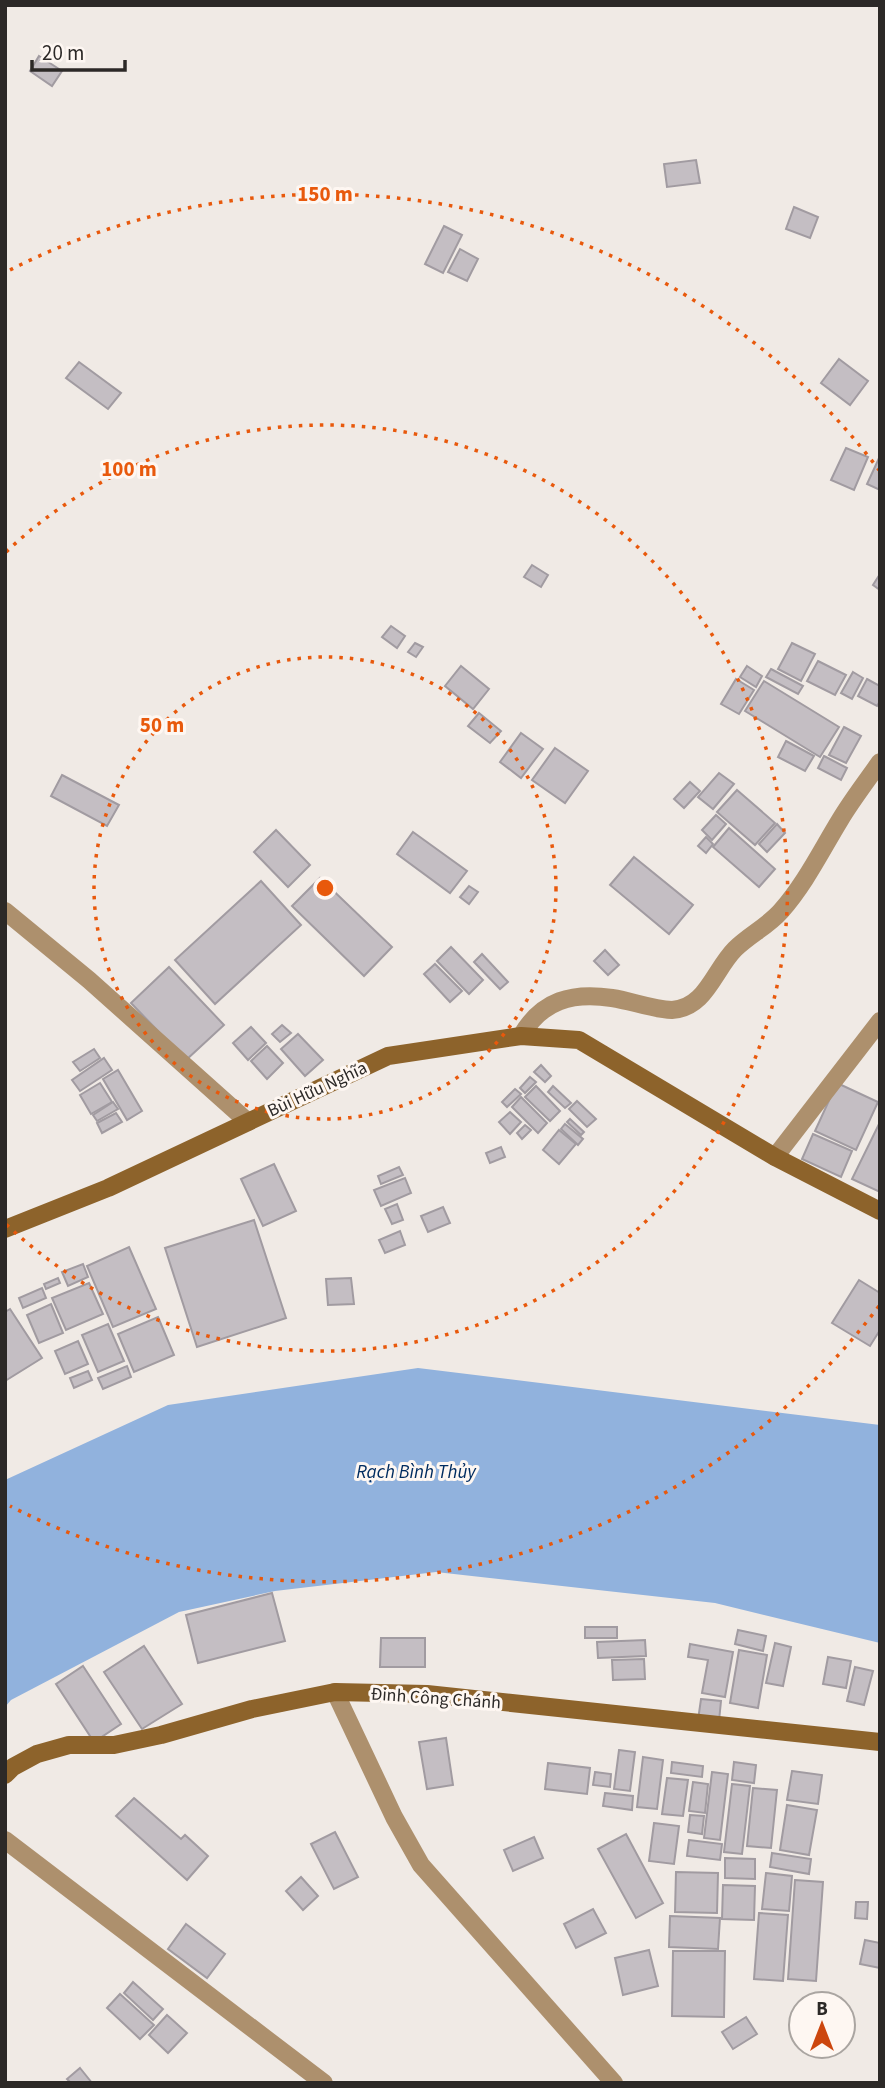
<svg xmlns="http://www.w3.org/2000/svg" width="885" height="2088" viewBox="0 0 885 2088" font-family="'Source Sans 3',sans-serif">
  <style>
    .water { fill: #91b2dd }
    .building { fill: #c4bec3; stroke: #a19ba1; stroke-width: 2 }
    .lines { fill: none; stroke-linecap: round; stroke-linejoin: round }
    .street { stroke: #ad906d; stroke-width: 18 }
    .secondary { stroke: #8d632b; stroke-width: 18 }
    .ring { fill: none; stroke: #e8590c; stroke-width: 3.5; stroke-dasharray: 3.5 7 }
    .labels { text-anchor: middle; stroke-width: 6; stroke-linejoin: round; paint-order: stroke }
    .street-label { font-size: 18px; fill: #2c2927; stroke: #fef7f2 }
    .water-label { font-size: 19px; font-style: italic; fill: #002c60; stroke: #fef7f2 }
    .centre { fill: #e8590c; stroke: #fef7f2; stroke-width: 3.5 }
    .ring-label { font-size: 21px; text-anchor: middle; font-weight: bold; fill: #e8590c; stroke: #fef7f2; stroke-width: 6; stroke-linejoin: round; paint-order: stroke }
  </style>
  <rect width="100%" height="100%" fill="#f0eae5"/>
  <path class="water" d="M418 1368 880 1425V1643L715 1603 436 1572 275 1591 179 1612 11 1700 5 1707V1480L168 1405Z"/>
  <g class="building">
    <path d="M39 56 62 71 52 86 30 71Z"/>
    <path d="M696 160 700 183 667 187 664 164Z"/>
    <path d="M794 207 818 217 810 238 786 229Z"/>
    <path d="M444 226 462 235 443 273 425 264Z"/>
    <path d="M460 249 478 259 467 281 448 272Z"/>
    <path d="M839 359 868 381 850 405 821 383Z"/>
    <path d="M79 362 121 393 108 409 66 378Z"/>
    <path d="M846 448 868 457 854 490 831 480Z"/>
    <path d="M880 456V490L867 484Z"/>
    <path d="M532 565 548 575 541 587 524 577Z"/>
    <path d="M880 574V590L873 585Z"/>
    <path d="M391 626 405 636 397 648 382 637Z"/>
    <path d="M415 643 423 647 416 657 408 652Z"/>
    <path d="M792 643 815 654 801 681 778 669Z"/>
    <path d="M818 661 846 675 835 695 807 681Z"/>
    <path d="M461 666 489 689 473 709 445 686Z"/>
    <path d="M747 666 762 676 756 687 740 677Z"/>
    <path d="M771 669 803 686 798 694 766 677Z"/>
    <path d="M853 672 863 678 852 699 841 693Z"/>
    <path d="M736 679 754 690 739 714 721 704Z"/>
    <path d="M867 679 880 686V701L877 706 858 696Z"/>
    <path d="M764 681 839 727 820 757 745 711Z"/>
    <path d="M479 713 501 731 490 743 468 726Z"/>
    <path d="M844 727 861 736 846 763 829 755Z"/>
    <path d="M521 733 543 749 521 778 500 762Z"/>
    <path d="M786 741 814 756 805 771 778 757Z"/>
    <path d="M555 748 588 771 565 803 532 780Z"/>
    <path d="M824 756 847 768 841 780 818 768Z"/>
    <path d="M719 773 734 784 713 809 698 797Z"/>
    <path d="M62 775 119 805 107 826 51 796Z"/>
    <path d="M690 782 700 791 684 808 674 799Z"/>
    <path d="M737 790 775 823 755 845 717 812Z"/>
    <path d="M716 815 726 824 712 840 702 830Z"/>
    <path d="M777 824 785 833 767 852 759 844Z"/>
    <path d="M729 828 775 869 759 887 713 847Z"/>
    <path d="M276 830 310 865 288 887 254 852Z"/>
    <path d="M413 832 467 871 450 893 397 854Z"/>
    <path d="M706 837 713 844 706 853 698 846Z"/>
    <path d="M634 857 693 905 669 934 610 885Z"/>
    <path d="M320 878 392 947 364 976 292 906Z"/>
    <path d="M261 881 301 925 215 1004 175 960Z"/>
    <path d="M469 886 478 892 469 904 460 897Z"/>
    <path d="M451 947 483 980 469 994 437 961Z"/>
    <path d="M605 950 619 965 608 975 594 961Z"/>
    <path d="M482 954 508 982 500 989 474 962Z"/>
    <path d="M435 964 462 991 450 1002 424 974Z"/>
    <path d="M169 967 224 1025 186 1060 131 1003Z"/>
    <path d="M282 1025 291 1033 280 1042 272 1034Z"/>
    <path d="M251 1027 266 1043 248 1060 233 1043Z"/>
    <path d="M298 1034 323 1060 305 1076 281 1049Z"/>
    <path d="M267 1046 283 1063 267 1079 251 1061Z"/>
    <path d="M94 1049 100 1058 80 1071 73 1062Z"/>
    <path d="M104 1058 112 1070 80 1091 72 1080Z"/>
    <path d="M541 1065 551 1076 545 1082 534 1072Z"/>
    <path d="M118 1070 142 1111 127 1120 103 1079Z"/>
    <path d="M530 1077 536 1082 525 1093 520 1088Z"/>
    <path d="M100 1083 112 1102 91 1114 80 1095Z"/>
    <path d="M837 1083 878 1102 856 1150 815 1131Z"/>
    <path d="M536 1086 560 1111 550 1121 525 1097Z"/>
    <path d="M553 1086 571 1103 565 1108 548 1092Z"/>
    <path d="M515 1089 521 1094 507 1107 502 1102Z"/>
    <path d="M521 1097 547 1123 538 1133 512 1107Z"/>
    <path d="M577 1101 596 1119 587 1127 569 1109Z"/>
    <path d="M113 1102 118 1109 97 1121 93 1115Z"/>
    <path d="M510 1112 521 1122 510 1134 499 1122Z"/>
    <path d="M116 1113 122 1122 102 1133 97 1123Z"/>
    <path d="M570 1119 584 1132 581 1135 567 1122Z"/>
    <path d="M880 1122V1192L852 1179Z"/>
    <path d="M565 1124 583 1139 578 1145 561 1129Z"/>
    <path d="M525 1125 531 1130 522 1139 517 1133Z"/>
    <path d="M559 1130 576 1144 559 1164 543 1150Z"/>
    <path d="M813 1134 852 1151 841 1177 802 1159Z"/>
    <path d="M501 1147 505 1157 490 1163 486 1153Z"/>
    <path d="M274 1164 296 1211 263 1226 241 1179Z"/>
    <path d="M399 1167 403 1175 381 1184 378 1176Z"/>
    <path d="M405 1178 411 1193 381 1206 374 1190Z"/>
    <path d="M397 1204 403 1220 392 1224 385 1209Z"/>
    <path d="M443 1207 450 1223 428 1232 421 1216Z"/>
    <path d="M254 1220 286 1318 197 1347 165 1248Z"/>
    <path d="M400 1231 405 1245 385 1253 379 1240Z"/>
    <path d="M129 1247 156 1309 113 1327 87 1266Z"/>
    <path d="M83 1264 88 1277 68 1286 62 1272Z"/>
    <path d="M58 1278 60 1283 46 1289 44 1284Z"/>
    <path d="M351 1278 354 1304 328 1305 326 1279Z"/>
    <path d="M859 1280 880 1293V1330L870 1346 832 1323Z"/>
    <path d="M89 1283 103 1314 66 1330 52 1298Z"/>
    <path d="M42 1288 46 1298 23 1308 19 1298Z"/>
    <path d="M51 1304 63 1333 39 1343 27 1315Z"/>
    <path d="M10 1309 42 1358 5 1381V1312Z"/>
    <path d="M158 1317 174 1355 134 1372 118 1334Z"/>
    <path d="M108 1324 124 1361 98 1372 82 1335Z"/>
    <path d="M78 1341 88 1364 65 1374 55 1351Z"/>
    <path d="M127 1366 131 1377 103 1389 98 1378Z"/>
    <path d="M88 1371 92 1380 74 1388 70 1378Z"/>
    <path d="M272 1593 285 1641 198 1663 186 1615Z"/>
    <rect x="585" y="1627" width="32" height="11"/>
    <path d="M738 1630 766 1636 763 1651 735 1644Z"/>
    <path d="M381 1638H425V1667H380Z"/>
    <path d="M645 1640 646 1656 598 1658 597 1642Z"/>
    <path d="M775 1643 791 1647 783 1686 766 1683Z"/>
    <path d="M690 1644 733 1652 725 1697 702 1693 708 1660 688 1657Z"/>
    <path d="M144 1646 182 1704 142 1729 104 1672Z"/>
    <path d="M739 1650 767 1655 758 1708 730 1703Z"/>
    <path d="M828 1657 851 1661 846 1688 823 1684Z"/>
    <path d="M644 1659 645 1679 613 1680 612 1660Z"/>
    <path d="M83 1666 121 1724 94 1742 56 1684Z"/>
    <path d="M855 1667 873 1671 864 1705 847 1701Z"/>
    <path d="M701 1699 721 1701 719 1721 698 1720Z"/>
    <path d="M446 1738 453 1785 427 1789 419 1742Z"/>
    <path d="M619 1750 635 1752 630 1791 614 1789Z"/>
    <path d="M643 1757 663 1760 657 1809 637 1807Z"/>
    <path d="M672 1762 703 1766 702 1777 671 1773Z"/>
    <path d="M734 1762 756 1765 754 1783 732 1780Z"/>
    <path d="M548 1763 590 1768 587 1794 545 1789Z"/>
    <path d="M792 1771 822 1775 818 1804 787 1800Z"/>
    <path d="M595 1772 611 1774 610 1787 593 1785Z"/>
    <path d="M712 1772 728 1774 720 1840 704 1838Z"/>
    <path d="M667 1778 688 1780 683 1816 662 1814Z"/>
    <path d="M693 1782 708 1784 705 1813 689 1811Z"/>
    <path d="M732 1784 750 1786 742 1854 724 1852Z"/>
    <path d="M753 1788 777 1790 771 1848 747 1846Z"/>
    <path d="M605 1793 633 1796 632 1810 603 1806Z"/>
    <path d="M134 1798 181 1839 185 1835 208 1856 187 1880 116 1816Z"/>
    <path d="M787 1805 817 1810 809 1855 780 1850Z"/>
    <path d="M690 1815 704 1816 702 1834 688 1832Z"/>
    <path d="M654 1823 679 1826 674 1864 649 1861Z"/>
    <path d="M335 1832 358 1877 334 1889 311 1844Z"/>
    <path d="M626 1834 663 1903 636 1918 598 1849Z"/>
    <path d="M534 1837 543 1858 513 1871 504 1850Z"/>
    <path d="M689 1840 722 1844 720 1860 687 1856Z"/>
    <path d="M772 1853 811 1859 809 1874 770 1867Z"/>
    <path d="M725 1858 755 1859V1879L725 1878Z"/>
    <path d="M676 1872 718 1873 717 1913 675 1912Z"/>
    <path d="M766 1873 792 1876 789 1911 762 1909Z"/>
    <path d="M301 1877 318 1896 303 1910 286 1891Z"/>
    <path d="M795 1880 823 1882 816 1981 788 1979Z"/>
    <path d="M723 1885 755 1886 754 1920 722 1919Z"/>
    <path d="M856 1902H868L867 1919 855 1918Z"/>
    <path d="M593 1909 606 1933 576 1948 564 1924Z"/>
    <path d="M759 1913 788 1915 783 1981 754 1979Z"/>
    <path d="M670 1916 720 1918 718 1949 669 1947Z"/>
    <path d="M186 1924 225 1954 207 1978 168 1949Z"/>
    <path d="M865 1940 880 1943V1968L860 1964Z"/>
    <path d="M649 1950 658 1986 623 1995 615 1958Z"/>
    <path d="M673 1951H725L724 2017 672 2016Z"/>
    <path d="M133 1982 163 2009 153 2020 124 1993Z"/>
    <path d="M120 1994 154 2025 140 2039 107 2008Z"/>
    <path d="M167 2015 187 2033 168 2053 149 2035Z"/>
    <path d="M746 2017 757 2034 733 2049 722 2032Z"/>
    <path d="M80 2068 92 2083H71L67 2079Z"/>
  </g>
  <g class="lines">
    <g class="street">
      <path d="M5 911 89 980 248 1122"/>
      <path d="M521 1036C542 1000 572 992 612 998 632 1001 651 1009 672 1010 706 1008 714 970 735 949 749 935 768 926 781 911 805 884 821 851 840 820 852 800 866 782 880 762"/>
      <path d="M775 1157 880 1021"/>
      <path d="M335 1692 394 1817 421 1865 614 2083"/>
      <path d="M5 1840 324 2083"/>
    </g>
    <g class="secondary">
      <path d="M5 1229 108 1188 388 1056 521 1036 579 1040 775 1157 880 1211"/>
      <path d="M5 1775 13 1767 37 1754 69 1745H114L161 1735 252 1709 335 1692 427 1694 880 1742"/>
    </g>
  </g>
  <g class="ring">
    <circle cx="325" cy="888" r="231"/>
    <path d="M6 552A463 463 0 1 1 6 1224"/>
    <path d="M879 1306A694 694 0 0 1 10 1506M10 270A694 694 0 0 1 879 470"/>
  </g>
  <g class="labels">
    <g class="street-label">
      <text transform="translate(317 1089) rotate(-25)" y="6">Bùi Hữu Nghĩa</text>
      <text transform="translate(436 1698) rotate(4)" y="6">Đinh Công Chánh</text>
    </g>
    <g class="water-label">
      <text x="416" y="1478">Rạch Bình Thủy</text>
    </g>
  </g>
  <circle cx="325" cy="888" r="10" class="centre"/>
  <g class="ring-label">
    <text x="325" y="201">150 m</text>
    <text x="129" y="476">100 m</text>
    <text x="162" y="732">50 m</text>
  </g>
  <rect width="885" height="2088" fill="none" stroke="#2c2927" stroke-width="14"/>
  <g transform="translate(822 2025)"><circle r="33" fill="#fef7f2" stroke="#aaa5a1" stroke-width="2"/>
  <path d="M0-5L12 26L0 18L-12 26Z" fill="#cc460e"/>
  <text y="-10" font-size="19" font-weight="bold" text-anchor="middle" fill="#2c2927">B</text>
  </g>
  <path d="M32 60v10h93v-10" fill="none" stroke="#2c2927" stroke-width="3.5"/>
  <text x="42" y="60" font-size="21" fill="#2c2927" stroke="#fef7f2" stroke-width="5" paint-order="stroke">20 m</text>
</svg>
